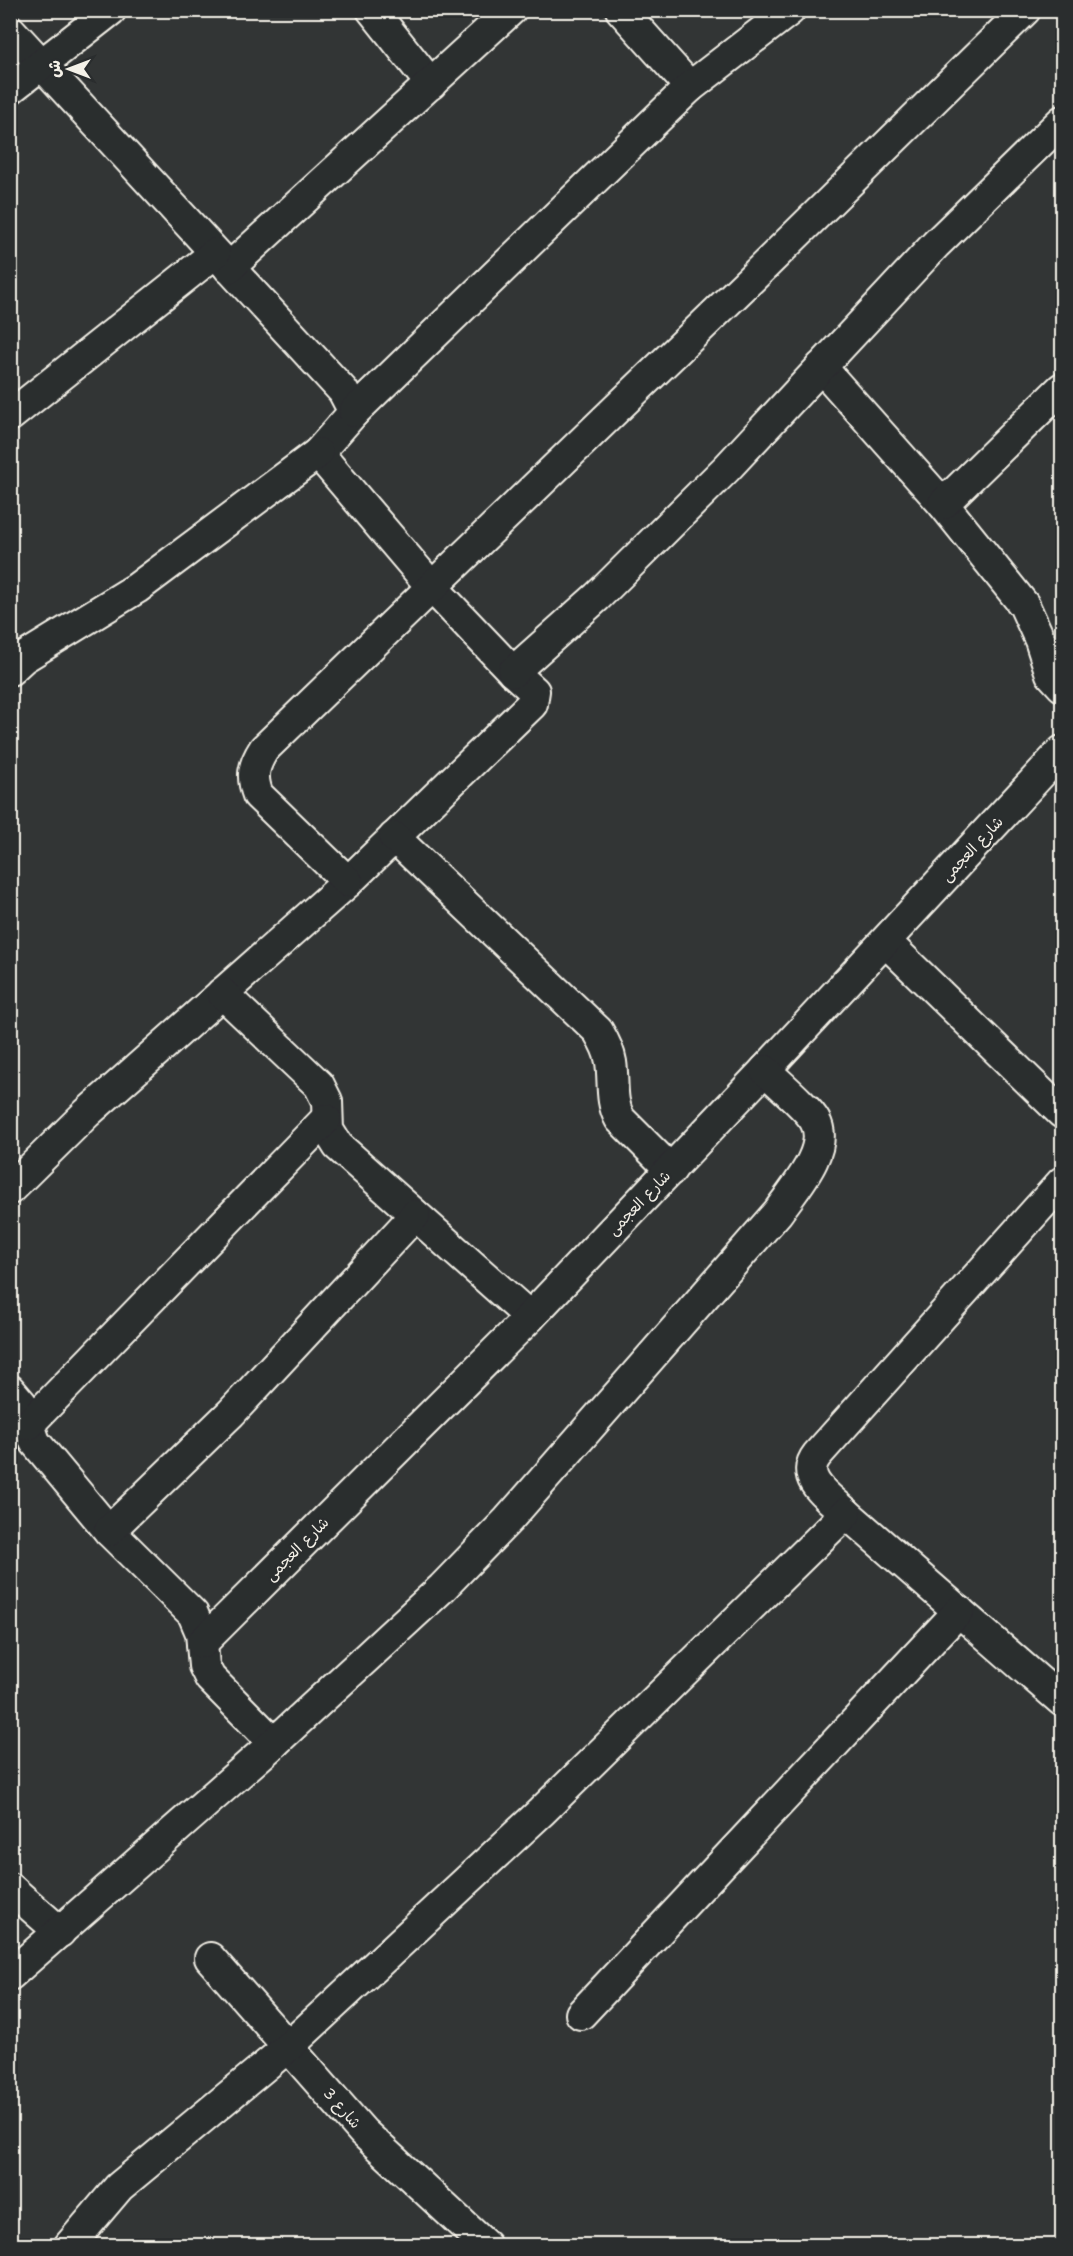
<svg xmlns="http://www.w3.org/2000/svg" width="1073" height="2256" viewBox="0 0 1073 2256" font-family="'Shantell Sans','Playpen Sans Arabic',sans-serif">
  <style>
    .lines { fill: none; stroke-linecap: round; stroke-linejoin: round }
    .street-casing { stroke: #f4f1e8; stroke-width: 34 }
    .street { stroke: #2a2d2e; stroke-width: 30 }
    .labels { text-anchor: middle; stroke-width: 4.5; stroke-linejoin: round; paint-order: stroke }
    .street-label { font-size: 15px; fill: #f4f1e8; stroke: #2a2d2e }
  </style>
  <rect width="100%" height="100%" fill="#323535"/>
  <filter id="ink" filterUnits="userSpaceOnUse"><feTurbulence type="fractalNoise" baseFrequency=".0167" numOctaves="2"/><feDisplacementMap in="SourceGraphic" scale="12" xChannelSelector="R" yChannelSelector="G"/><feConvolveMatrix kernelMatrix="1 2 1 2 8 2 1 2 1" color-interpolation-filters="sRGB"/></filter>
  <g filter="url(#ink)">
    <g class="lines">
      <g class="street-casing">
        <g id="street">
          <path d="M372 10 431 84"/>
          <path d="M621 10 690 87"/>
          <path d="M10 30 343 391 354 412 318 453 431 586 513 672 534 691 532 704 348 882 87 1113 10 1189"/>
          <path d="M10 89 111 10"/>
          <path d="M229 268 511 10"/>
          <path d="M821 367 943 504 1024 605 1040 640 1051 674 1062 686"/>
          <path d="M354 412 690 87 790 10"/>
          <path d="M10 416 215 253"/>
          <path d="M943 504 1062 388"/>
          <path d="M10 670 23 658 137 588 318 453"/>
          <path d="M513 672 597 597 727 468 936 244 1062 121"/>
          <path d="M394 837 598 1031C604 1041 609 1050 611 1062 614 1082 610 1101 620 1119L671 1170"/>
          <path d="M348 882 258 795C251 777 253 766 264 749L754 276 1025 10"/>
          <path d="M886 942 1062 1113"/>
          <path d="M222 993 319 1085 327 1101 328 1130 338 1146 530 1317"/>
          <path d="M1062 1182 817 1455C798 1479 830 1498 846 1513L1062 1701"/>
          <path d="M10 1390 22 1404 35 1442 109 1531 193 1614 201 1633 204 1666 210 1678 274 1743"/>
          <path d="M28 1425 326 1119"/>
          <path d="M109 1531 231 1413 415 1215"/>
          <path d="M202 1643 530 1317 765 1070 1062 751"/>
          <path d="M10 1888 60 1932"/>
          <path d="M210 1958 363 2132 486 2246"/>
          <path d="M10 1975 274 1743 442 1588 508 1520 778 1212C793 1190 831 1149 815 1121 809 1109 776 1081 765 1070"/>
          <path d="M581 2014 959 1611"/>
          <path d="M69 2246 119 2187 288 2047 541 1812 846 1513"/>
        </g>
      </g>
      <use href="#street" class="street"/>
    </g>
  </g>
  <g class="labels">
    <g class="street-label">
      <text transform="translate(972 849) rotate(-47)" y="5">شارع العجمى</text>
      <text transform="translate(639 1203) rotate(-46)" y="5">شارع العجمى</text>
      <text transform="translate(297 1549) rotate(-45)" y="5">شارع العجمى</text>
      <text transform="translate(342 2108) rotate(49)" y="5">شارع 3</text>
    </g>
  </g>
  <rect width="1073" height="2256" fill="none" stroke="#2a2d2e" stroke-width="36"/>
  <rect x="18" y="18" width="1037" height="2220" fill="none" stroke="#f4f1e8" stroke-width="2" filter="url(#ink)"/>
  <g transform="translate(69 69) rotate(270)" stroke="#2a2d2e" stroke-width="4.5" paint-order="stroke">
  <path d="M0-4.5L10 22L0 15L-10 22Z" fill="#f4f1e8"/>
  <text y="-9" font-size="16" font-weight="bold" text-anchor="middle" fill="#f4f1e8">ش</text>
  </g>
</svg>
